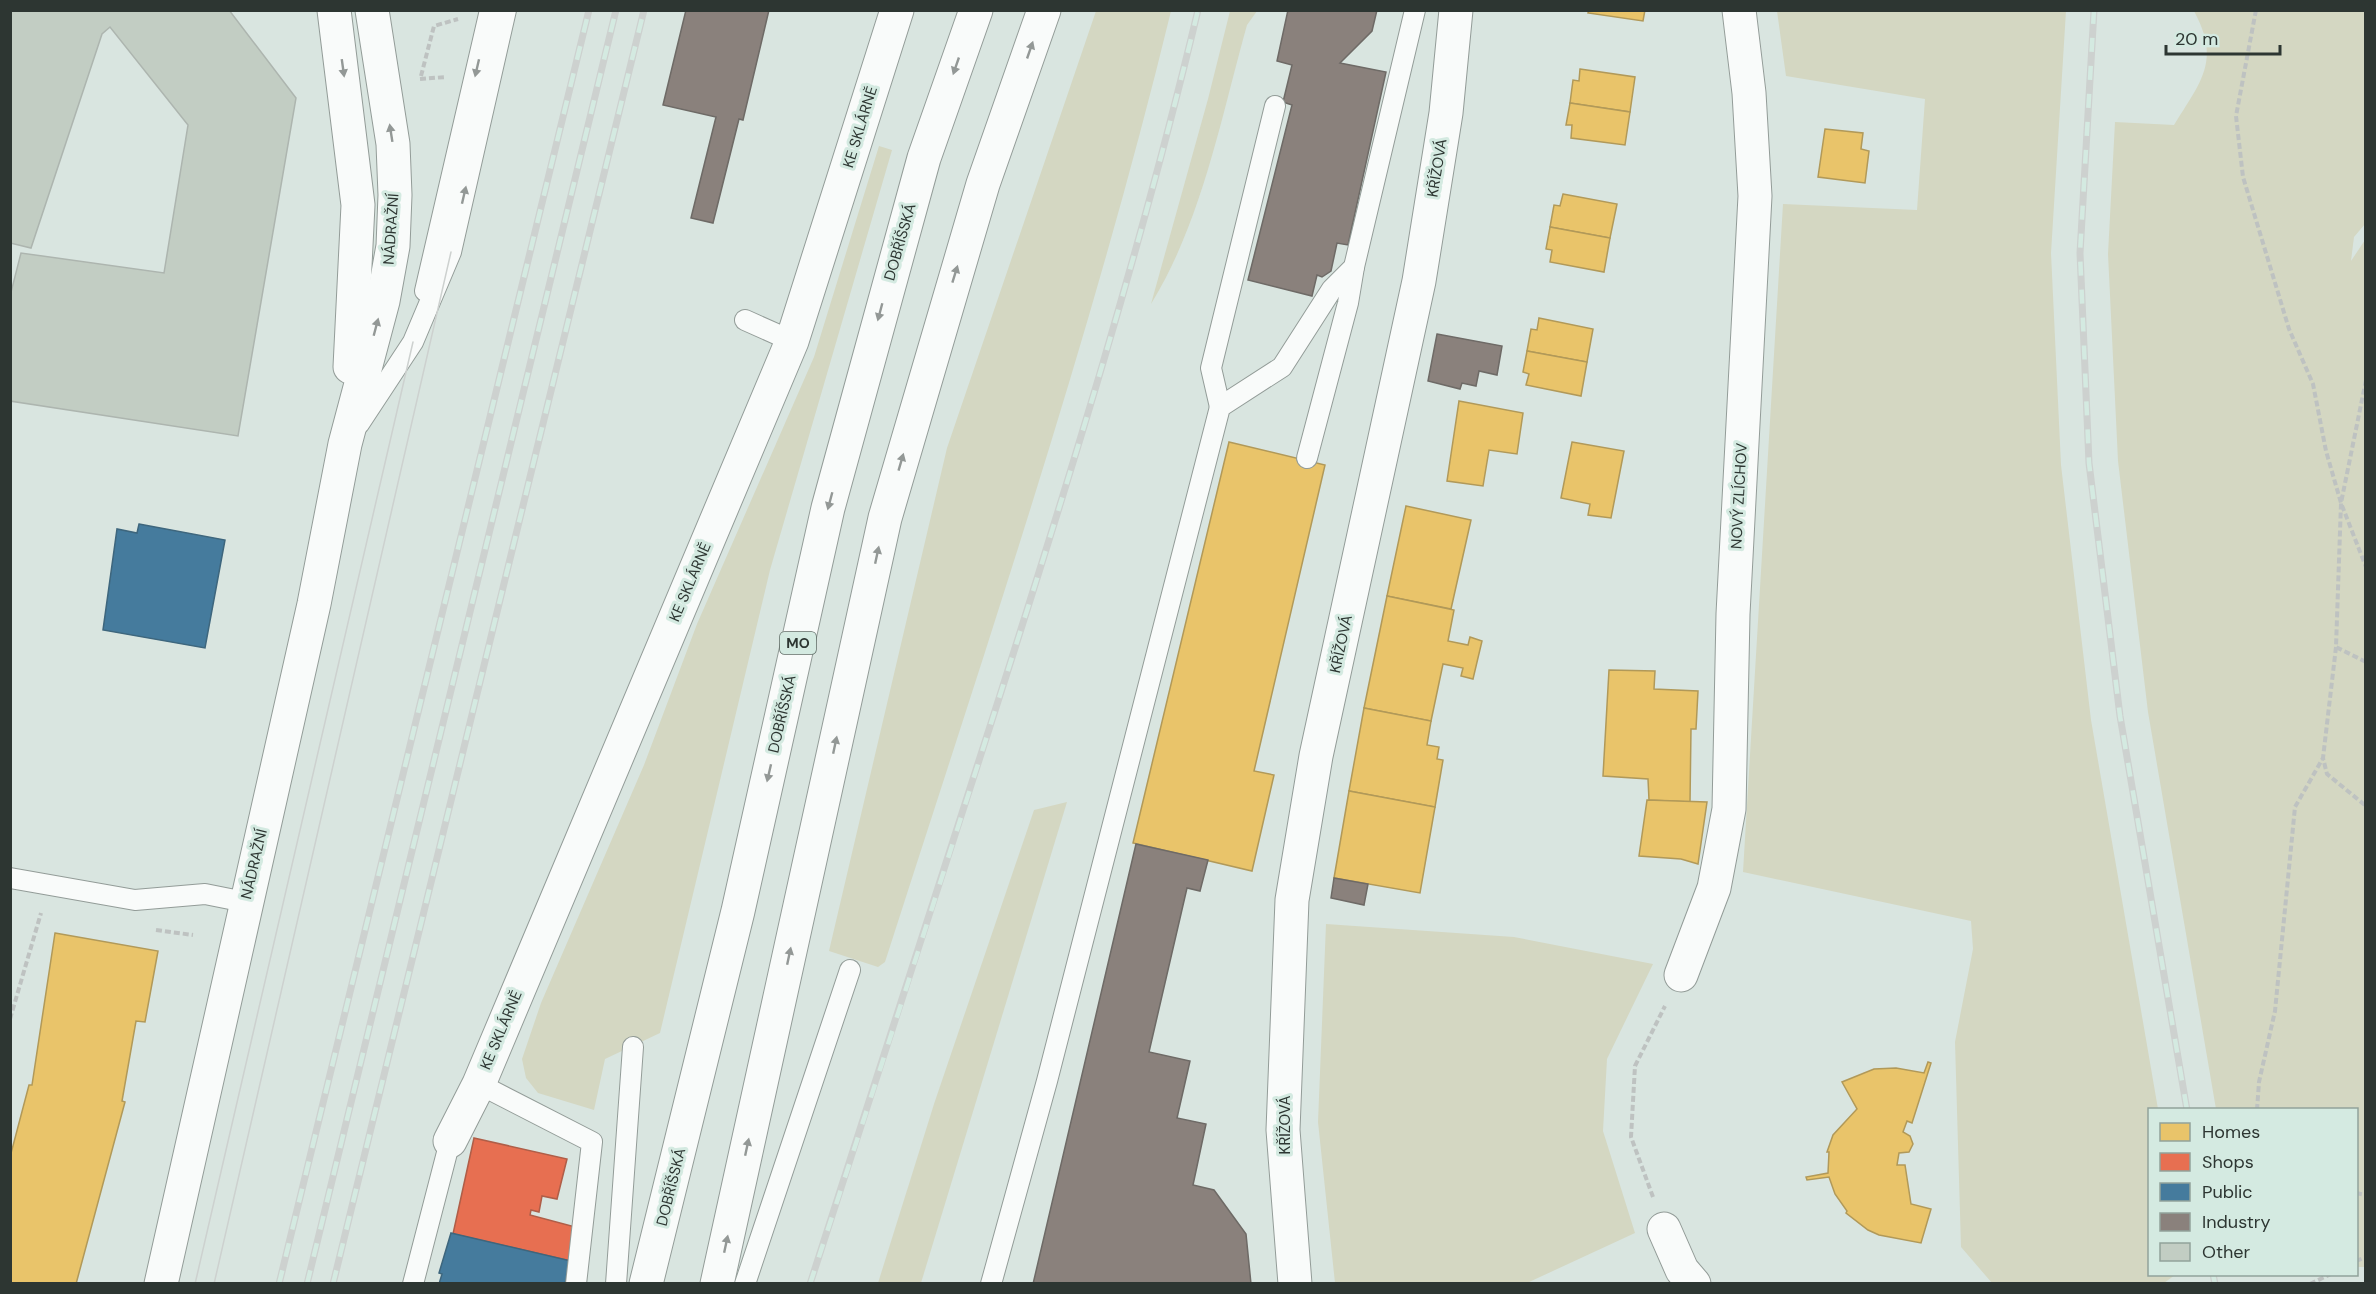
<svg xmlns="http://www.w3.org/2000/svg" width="2376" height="1294" viewBox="0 0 2376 1294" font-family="'DM Sans',sans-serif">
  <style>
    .green { fill: #d4d7c2 }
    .homes { fill: #e9c46a; stroke: #b19959; stroke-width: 1.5 }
    .shops { fill: #e76f51; stroke: #af5e48; stroke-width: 1.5 }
    .public { fill: #457b9d; stroke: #3e667d; stroke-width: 1.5 }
    .industry { fill: #8a817c; stroke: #6e6a66; stroke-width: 1.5 }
    .building { fill: #c2cdc3; stroke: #adb5af; stroke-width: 1.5 }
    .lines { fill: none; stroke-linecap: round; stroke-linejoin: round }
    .lane-casing { stroke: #939c98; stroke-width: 22 }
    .street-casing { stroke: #939c98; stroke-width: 35 }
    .secondary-casing { stroke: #939c98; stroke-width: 35 }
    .highway-casing { stroke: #939c98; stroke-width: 35 }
    .path { stroke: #bec2c1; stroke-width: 4; stroke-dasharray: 6 3; stroke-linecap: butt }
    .lane { stroke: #f9fbfa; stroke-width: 20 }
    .street { stroke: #f9fbfa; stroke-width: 33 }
    .secondary { stroke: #f9fbfa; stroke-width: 33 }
    .highway { stroke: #f9fbfa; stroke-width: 33 }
    .tram { stroke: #cdd1cf; stroke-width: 1.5 }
    .rail-casing { stroke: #cdd1cf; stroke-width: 7 }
    .rail { stroke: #d4eae1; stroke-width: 4.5; stroke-dasharray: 14; stroke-linecap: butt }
    .oneway { fill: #939896 }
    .labels { text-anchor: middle; stroke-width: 6; stroke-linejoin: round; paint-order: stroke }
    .shield { fill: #d4eae1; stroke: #5f6c66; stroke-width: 1.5 }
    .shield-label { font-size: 14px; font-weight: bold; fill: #2d3632 }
    .street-label { font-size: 15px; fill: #2d3632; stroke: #d4eae1 }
  </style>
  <rect width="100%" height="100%" fill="#d9e5e0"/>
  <g class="green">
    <path d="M1096 11H1171C1093 332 986 647 885 962L878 967 829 951 947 448Z"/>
    <path d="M1230 11H1257L1247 25C1221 118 1202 221 1151 304L1208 99Z"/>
    <path d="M1777 11H2066L2051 253 2061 465 2091 720 2158 1109 2150 1110V1274L2175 1275 2164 1283H1992L1961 1247 1955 1042 1973 949 1971 921 1743 872 1783 204 1917 210 1925 99 1786 76Z"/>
    <path d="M2194 11H2365V224L2354 237 2351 261 2365 240V1267H2357L2356 1110 2216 1109 2148 712 2118 461 2108 254 2115 122 2174 125C2201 81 2221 61 2194 11Z"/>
    <path d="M879 146 892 150 770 570 660 1033 605 1059 594 1110 538 1093 526 1078 522 1059 541 1003 644 765 697 624 814 357Z"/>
    <path d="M1067 802 921 1283H878L934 1104 1034 810Z"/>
    <path d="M1326 924 1514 937 1653 964 1607 1059 1603 1131 1635 1233 1527 1283H1335L1318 1122Z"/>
  </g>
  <g class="homes">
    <path d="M1589 10H1645L1643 21 1588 13Z"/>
    <path d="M1580 69 1635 77 1630 112 1570 103 1573 80 1579 81Z"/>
    <path d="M1570 103 1630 112 1625 145 1571 138 1572 125H1566Z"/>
    <path d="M1825 129 1863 133 1861 149 1869 151 1865 183 1818 177Z"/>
    <path d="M1563 194 1617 204 1610 238 1550 227 1554 205 1560 206Z"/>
    <path d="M1550 227 1610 238 1604 272 1550 262 1552 250 1546 249Z"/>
    <path d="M1539 318 1593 329 1587 362 1527 351 1531 329 1537 330Z"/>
    <path d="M1527 351 1587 362 1581 396 1526 385 1529 374 1523 372Z"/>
    <path d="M1459 401 1523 413 1517 454 1489 450 1483 486 1447 481Z"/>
    <path d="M1229 442 1325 465 1254 771 1274 775 1252 871 1133 843Z"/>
    <path d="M1572 442 1624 451 1611 518 1588 515 1590 504 1561 498Z"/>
    <path d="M1406 506 1471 520 1451 609 1387 596Z"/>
    <path d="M1387 596 1454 610 1448 641 1468 645 1470 637 1482 641 1473 679 1461 676 1463 668 1443 664 1431 721 1364 708Z"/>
    <path d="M1609 670 1655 671 1654 689 1698 691 1696 729H1691L1690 802 1649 800 1648 779 1603 776Z"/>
    <path d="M1364 708 1431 721 1427 745 1439 747 1437 759 1443 760 1435 807 1349 791Z"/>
    <path d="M1349 791 1435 807 1420 893 1334 878Z"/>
    <path d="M1647 800 1707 802 1698 864 1681 859 1639 856Z"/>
    <path d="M55 933 158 951 145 1022 136 1021 122 1101 125 1102 76 1284H10V1157L29 1085H32Z"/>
    <path d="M1928 1062 1931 1063 1912 1123 1907 1121 1903 1132 1910 1136 1913 1144 1909 1152 1899 1153 1897 1165H1905L1911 1204 1931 1209 1921 1243 1879 1235 1868 1230 1846 1213 1847 1211 1835 1194 1829 1177 1807 1180 1806 1177 1828 1173 1829 1152H1827L1833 1135 1857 1109 1842 1082 1874 1069 1896 1068 1924 1073Z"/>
  </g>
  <path class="shops" d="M474 1138 567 1159 557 1199 542 1196 539 1212 531 1210 530 1215 579 1228 571 1261 453 1234Z"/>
  <g class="public">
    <path d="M139 524 225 540 205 648 103 630 117 529 137 533Z"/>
    <path d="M451 1233 571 1261 565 1284H439L442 1274 439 1273Z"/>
  </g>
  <g class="industry">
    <path d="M686 10H769L743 120 739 119 713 223 691 218 716 117 663 105Z"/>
    <path d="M1288 10H1377L1372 31 1340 63 1386 72 1348 245 1337 243 1331 271 1322 277 1317 275 1312 296 1248 280 1292 105 1283 102 1292 65 1277 61Z"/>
    <path d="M1437 334 1502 346 1497 375 1479 371 1476 386 1462 383 1460 389 1428 381Z"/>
    <path d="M1136 844 1208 860 1200 891 1187 888 1149 1052 1190 1061 1177 1118 1206 1124 1193 1185 1214 1190 1246 1234 1251 1284H1033Z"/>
    <path d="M1334 878 1368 884 1364 905 1331 898Z"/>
  </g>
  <path class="building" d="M10 10H229L296 98 238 436 10 401V296L21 253 164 273 188 125 110 27 102 34 31 248 10 243Z"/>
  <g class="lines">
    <g class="lane-casing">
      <g id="lane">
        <path d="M425 291 490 10"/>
        <path d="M745 320 792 341"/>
        <path d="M1220 407 1211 368 1275 106"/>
        <path d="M359 424 413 342 451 252 506 10"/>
        <path d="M1307 458 1348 303 1354 267"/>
        <path d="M10 878 135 900 205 894 245 902"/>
        <path d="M479 1084 592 1142 576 1284"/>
        <path d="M413 1284 450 1141"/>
        <path d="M616 1284 633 1047"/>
        <path d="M745 1284 850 970"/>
        <path d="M991 1284 1047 1081 1220 407 1282 367 1332 289 1354 267 1415 10"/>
      </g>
    </g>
    <g class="street-casing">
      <g id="street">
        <path d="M1681 975 1714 888 1729 809 1733 614 1755 196 1749 93 1739 10"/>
        <path d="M450 1141 479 1084 792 341 897 10"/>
        <path d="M1664 1229 1682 1270 1694 1284"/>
      </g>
    </g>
    <g class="secondary-casing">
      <g id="secondary">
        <path d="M334 10 358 205 350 367"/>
        <path d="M161 1284 314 604 345 444 383 301 393 246 395 195 393 144 372 10"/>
        <path d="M1295 1284 1283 1130 1292 900 1316 756 1419 281 1446 113 1456 10"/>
      </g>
    </g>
    <g class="highway-casing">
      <g id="highway">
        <path d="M646 1284 738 911 828 508 924 158 976 10"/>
        <path d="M717 1284 885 518 983 184 1044 10"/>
      </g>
    </g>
    <g class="path">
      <path d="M2256 10 2236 116 2243 177 2289 329 2313 384 2326 451 2341 503 2366 567"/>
      <path d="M421 76 434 26 458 19"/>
      <path d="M420 79 446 77"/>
      <path d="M2366 380 2341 503 2336 647 2366 662"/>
      <path d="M2336 647 2323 758 2327 774 2366 806"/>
      <path d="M156 930 193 935"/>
      <path d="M10 1019 41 913"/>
      <path d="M2257 1110 2259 1082 2275 1011 2295 807 2323 758"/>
      <path d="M2356 1193 2366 1195"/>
      <path d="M1653 1197 1631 1137 1635 1066 1665 1006"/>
      <path d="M2356 1261 2366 1257"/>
      <path d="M2310 1284 2331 1274"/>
    </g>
    <use href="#lane" class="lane"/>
    <use href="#street" class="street"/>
    <use href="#secondary" class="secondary"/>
    <use href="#highway" class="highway"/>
    <g class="tram">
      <path d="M195 1284 413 342"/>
      <path d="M214 1284 451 252"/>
    </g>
    <g class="rail-casing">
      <g id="rail">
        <path d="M2094 10 2080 253 2089 463 2120 716 2187 1110"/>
        <path d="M2213 1274 2215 1284"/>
        <path d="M279 1284 589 10"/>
        <path d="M307 1284 616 10"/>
        <path d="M333 1284 644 10"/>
        <path d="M810 1284C872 1095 933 906 993 717 1068 483 1141 249 1198 10"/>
      </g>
    </g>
    <use href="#rail" class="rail"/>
  </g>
  <defs><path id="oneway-solid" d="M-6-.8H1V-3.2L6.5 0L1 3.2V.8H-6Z" transform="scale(1.5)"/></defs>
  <g class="oneway">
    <use href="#oneway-solid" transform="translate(1030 50) rotate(-71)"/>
    <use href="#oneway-solid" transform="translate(956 66) rotate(109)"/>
    <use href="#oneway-solid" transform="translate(343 68) rotate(82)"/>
    <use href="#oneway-solid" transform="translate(477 68) rotate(103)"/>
    <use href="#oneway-solid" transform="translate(391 133) rotate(-99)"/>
    <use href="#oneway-solid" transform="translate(464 195) rotate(-77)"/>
    <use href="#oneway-solid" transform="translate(955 274) rotate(-73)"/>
    <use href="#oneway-solid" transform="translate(880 312) rotate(105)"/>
    <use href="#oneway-solid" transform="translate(376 327) rotate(-75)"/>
    <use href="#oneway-solid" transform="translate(901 462) rotate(-74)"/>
    <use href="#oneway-solid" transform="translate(830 501) rotate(105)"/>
    <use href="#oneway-solid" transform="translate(877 555) rotate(-78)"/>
    <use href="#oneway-solid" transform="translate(835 745) rotate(-78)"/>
    <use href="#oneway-solid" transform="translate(769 773) rotate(103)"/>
    <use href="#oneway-solid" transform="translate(789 956) rotate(-78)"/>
    <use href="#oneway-solid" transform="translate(747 1147) rotate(-78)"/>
    <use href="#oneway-solid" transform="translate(726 1244) rotate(-78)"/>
  </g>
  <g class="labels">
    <rect class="shield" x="780" y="632" width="36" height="22" rx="4.5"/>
    <g class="shield-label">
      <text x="798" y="648">MO</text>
    </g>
    <g class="street-label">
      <text transform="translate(860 127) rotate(-73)" y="5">KE SKLÁRNĚ</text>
      <text transform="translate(1437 168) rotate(-81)" y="5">KŘÍŽOVÁ</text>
      <text transform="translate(391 229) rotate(-86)" y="5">NÁDRAŽNÍ</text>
      <text transform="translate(900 242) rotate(-74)" y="5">DOBŘÍŠSKÁ</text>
      <text transform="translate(1739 496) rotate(-87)" y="5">NOVÝ ZLÍCHOV</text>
      <text transform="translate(690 582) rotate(-67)" y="5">KE SKLÁRNĚ</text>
      <text transform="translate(1341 644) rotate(-78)" y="5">KŘÍŽOVÁ</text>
      <text transform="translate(782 714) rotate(-77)" y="5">DOBŘÍŠSKÁ</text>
      <text transform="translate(254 864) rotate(-77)" y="5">NÁDRAŽNÍ</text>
      <text transform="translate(501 1030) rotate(-67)" y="5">KE SKLÁRNĚ</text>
      <text transform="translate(1285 1125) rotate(-90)" y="5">KŘÍŽOVÁ</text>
      <text transform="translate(671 1187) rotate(-76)" y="5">DOBŘÍŠSKÁ</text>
    </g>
  </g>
  <rect width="2376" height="1294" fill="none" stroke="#2d3632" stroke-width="24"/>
  <rect x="2148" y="1108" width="210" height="168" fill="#d4eae1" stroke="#91a29b" stroke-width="1.5"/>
  <rect x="2160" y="1123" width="30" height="18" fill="#e9c46a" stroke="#91a29b" stroke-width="1.5"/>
  <text x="2202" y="1138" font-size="18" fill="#2d3632">Homes</text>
  <rect x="2160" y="1153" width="30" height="18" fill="#e76f51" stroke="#91a29b" stroke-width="1.5"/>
  <text x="2202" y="1168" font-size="18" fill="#2d3632">Shops</text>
  <rect x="2160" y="1183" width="30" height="18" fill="#457b9d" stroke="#91a29b" stroke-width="1.5"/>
  <text x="2202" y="1198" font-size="18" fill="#2d3632">Public</text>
  <rect x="2160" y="1213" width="30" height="18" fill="#8a817c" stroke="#91a29b" stroke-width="1.5"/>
  <text x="2202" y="1228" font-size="18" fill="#2d3632">Industry</text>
  <rect x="2160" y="1243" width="30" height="18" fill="#c2cdc3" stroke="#91a29b" stroke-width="1.5"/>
  <text x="2202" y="1258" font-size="18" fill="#2d3632">Other</text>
  <path d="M2166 45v9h114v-9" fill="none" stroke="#2d3632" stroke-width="3"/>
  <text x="2175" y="45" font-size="18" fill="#2d3632" stroke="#d4eae1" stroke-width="4.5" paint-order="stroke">20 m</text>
</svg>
